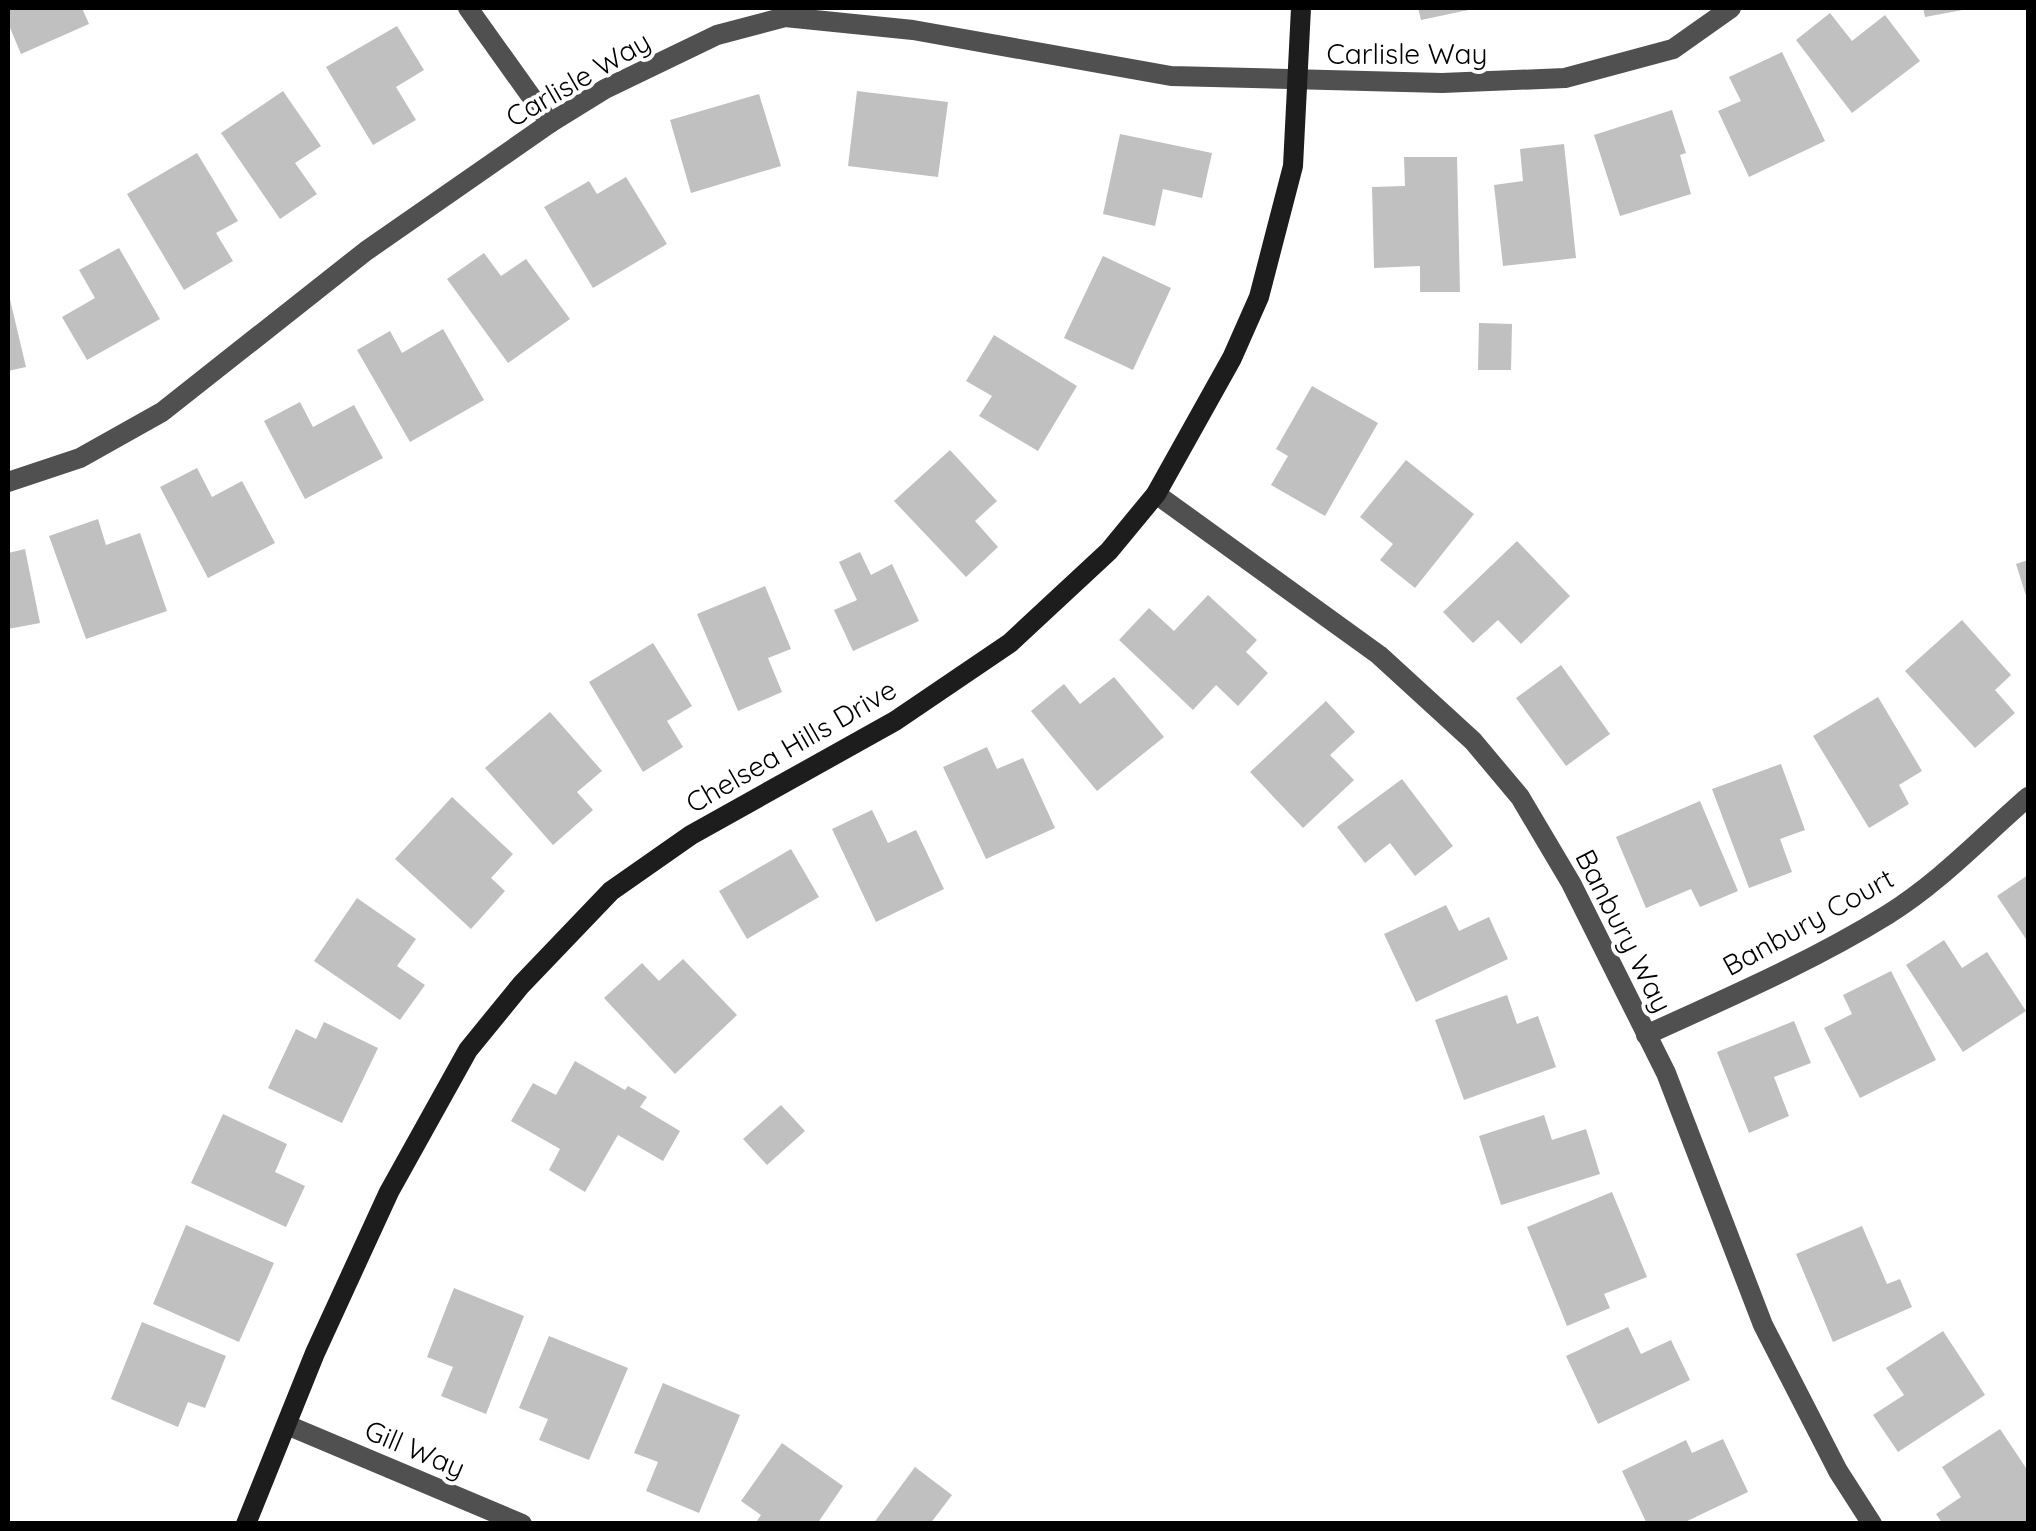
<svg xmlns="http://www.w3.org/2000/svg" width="2036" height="1531" viewBox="0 0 2036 1531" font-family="Quicksand,sans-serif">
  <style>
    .building { fill: #c0c0c0 }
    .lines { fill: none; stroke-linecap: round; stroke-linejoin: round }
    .street { stroke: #505050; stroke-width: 20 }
    .secondary { stroke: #1d1d1d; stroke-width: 20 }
    .labels { text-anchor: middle; stroke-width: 8; stroke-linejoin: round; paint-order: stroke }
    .street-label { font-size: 28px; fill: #000; stroke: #fff }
  </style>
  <rect width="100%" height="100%" fill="#fff"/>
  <g class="building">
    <path d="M8 8H82L89 24 21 54 8 23Z"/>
    <path d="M1418 8H1473V9L1421 20Z"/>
    <path d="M1923 8H1968V9L1925 17Z"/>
    <path d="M1830 13 1852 41 1885 15 1920 61 1852 113 1796 40Z"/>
    <path d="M397 26 424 70 396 87 416 120 373 145 326 67Z"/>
    <path d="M1782 52 1825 141 1749 177 1718 111 1741 101 1729 77Z"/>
    <path d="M283 91 321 146 295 163 317 194 280 219 221 133Z"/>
    <path d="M857 91 948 102 938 177 848 166Z"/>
    <path d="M759 94 781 166 691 193 670 120Z"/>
    <path d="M1672 110 1686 153 1680 155 1691 194 1620 216 1594 135Z"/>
    <path d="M1120 134 1212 153 1202 198 1163 189 1155 226 1103 214Z"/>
    <path d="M1564 144 1576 258 1503 266 1494 185 1523 181 1520 149Z"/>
    <path d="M197 153 238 221 216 233 233 261 184 290 127 194Z"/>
    <path d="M1404 157H1457L1460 292H1420V266L1374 268 1372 187 1405 186Z"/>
    <path d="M626 177 667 244 593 288 544 207 589 181 597 194Z"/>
    <path d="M119 248 160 319 87 360 62 317 95 298 79 270Z"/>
    <path d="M484 253 501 276 526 259 570 319 508 363 447 279Z"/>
    <path d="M1103 256 1171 288 1133 370 1064 338Z"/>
    <path d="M8 291 26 367 8 371Z"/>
    <path d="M1479 323 1512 324 1511 370H1478Z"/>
    <path d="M443 329 484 400 410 442 357 350 390 331 402 353Z"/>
    <path d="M994 335 1077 386 1038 451 979 416 992 396 966 381Z"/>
    <path d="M1312 386 1378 423 1325 516 1271 485 1288 456 1276 449Z"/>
    <path d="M300 402 313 427 354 405 383 458 305 499 264 421Z"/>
    <path d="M950 450 997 501 975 521 998 547 966 577 894 501Z"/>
    <path d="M1406 460 1474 514 1415 588 1380 560 1393 544 1360 517Z"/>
    <path d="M197 468 212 497 242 481 275 543 208 578 160 487Z"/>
    <path d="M98 519 106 545 140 533 167 611 86 639 49 536Z"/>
    <path d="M1517 541 1570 596 1521 644 1498 620 1473 643 1443 612Z"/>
    <path d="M25 549 40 623 8 629V553Z"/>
    <path d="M860 552 871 575 892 564 919 621 853 651 834 610 857 600 839 562Z"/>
    <path d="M2028 560V602L2016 564Z"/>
    <path d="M765 586 791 649 768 658 782 692 738 711 697 614Z"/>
    <path d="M1208 595 1257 640 1246 652 1268 673 1238 706 1216 685 1193 710 1119 640 1149 608 1174 631Z"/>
    <path d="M1962 620 2011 675 1995 690 2015 713 1975 748 1905 671Z"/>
    <path d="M653 643 692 706 667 721 683 747 643 772 589 682Z"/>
    <path d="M1561 665 1610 734 1566 766 1516 698Z"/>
    <path d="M1114 677 1164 737 1097 791 1031 711 1064 684 1080 704Z"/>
    <path d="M1878 697 1922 771 1899 785 1909 804 1869 828 1813 736Z"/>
    <path d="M1326 701 1355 732 1330 755 1354 780 1303 828 1250 772Z"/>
    <path d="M550 712 602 771 577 792 593 810 553 845 485 768Z"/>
    <path d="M987 747 997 769 1023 758 1055 828 986 859 943 767Z"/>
    <path d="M1781 764 1805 830 1780 839 1792 872 1749 888 1712 789Z"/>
    <path d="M1402 779 1453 846 1415 876 1390 843 1365 863 1337 827Z"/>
    <path d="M452 797 513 854 491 878 505 891 471 929 395 859Z"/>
    <path d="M1700 801 1738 891 1700 907 1691 889 1646 908 1616 837Z"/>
    <path d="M872 810 888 843 916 830 944 889 876 922 832 829Z"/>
    <path d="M791 849 819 897 747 939 719 891Z"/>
    <path d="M2028 875V942L1997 896Z"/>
    <path d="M357 898 416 939 397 966 425 985 400 1020 314 961Z"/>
    <path d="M1446 905 1459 931 1489 917 1508 959 1416 1002 1384 934Z"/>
    <path d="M1944 940 1962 968 1987 952 2026 1011 1963 1052 1906 965Z"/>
    <path d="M683 959 737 1015 675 1074 604 998 642 963 659 981Z"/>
    <path d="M1891 971 1936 1060 1860 1098 1824 1028 1852 1014 1843 995Z"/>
    <path d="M1507 995 1517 1024 1538 1016 1556 1067 1464 1100 1435 1020Z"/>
    <path d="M1794 1021 1811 1063 1774 1077 1789 1116 1749 1133 1717 1052Z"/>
    <path d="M324 1022 378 1048 342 1123 268 1088 296 1029 316 1039Z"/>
    <path d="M575 1061 625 1090 628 1086 647 1097 640 1107 680 1131 663 1161 618 1135 585 1192 549 1170 560 1149 511 1121 533 1083 556 1095Z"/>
    <path d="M781 1105 805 1131 767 1165 743 1139Z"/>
    <path d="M223 1114 287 1144 275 1172 305 1186 286 1227 191 1183Z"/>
    <path d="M1544 1115 1552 1140 1586 1129 1600 1174 1501 1205 1479 1136Z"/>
    <path d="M1612 1192 1647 1277 1604 1294 1610 1308 1567 1326 1527 1227Z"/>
    <path d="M186 1225 274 1263 239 1342 153 1304Z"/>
    <path d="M1862 1226 1887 1284 1900 1279 1912 1307 1833 1342 1796 1254Z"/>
    <path d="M454 1288 524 1316 486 1414 441 1396 453 1367 427 1357Z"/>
    <path d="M142 1322 226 1356 205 1408 188 1402 178 1427 111 1399Z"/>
    <path d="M1628 1327 1641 1354 1671 1340 1690 1380 1598 1424 1566 1356Z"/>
    <path d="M1943 1331 1985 1395 1898 1452 1873 1415 1904 1395 1886 1368Z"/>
    <path d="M549 1336 628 1368 589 1460 539 1440 548 1419 519 1408Z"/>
    <path d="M663 1383 740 1415 699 1513 646 1491 658 1462 634 1453Z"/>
    <path d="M2000 1429 2028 1471V1520L2023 1524H1943L1936 1514 1961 1497 1942 1467Z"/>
    <path d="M1723 1439 1748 1492 1681 1524H1647L1622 1471 1686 1440 1692 1453Z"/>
    <path d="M782 1443 843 1486 817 1524H755L761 1515 741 1501Z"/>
    <path d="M915 1467 952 1495 930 1524H873Z"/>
  </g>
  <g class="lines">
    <g class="street">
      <path d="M468 8 550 123"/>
      <path d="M8 482 80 458 162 412 366 251 550 123 605 89 717 35 785 17 913 30 1171 76 1442 83 1565 78 1673 49 1731 8"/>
      <path d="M1156 494 1379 655 1473 741 1520 797 1571 883 1666 1073 1763 1325 1838 1471 1872 1524"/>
      <path d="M1646 1035C1727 998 1811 962 1887 915 1940 882 1982 837 2028 797"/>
      <path d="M287 1425 522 1524"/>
    </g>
    <path class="secondary" d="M246 1524 315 1353 389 1192 468 1050 521 985 611 891 691 835 895 721 1010 643 1109 551 1156 494 1232 358 1259 297 1293 166 1301 8"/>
  </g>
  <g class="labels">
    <g class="street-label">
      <text x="1407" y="64">Carlisle Way</text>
      <text transform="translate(578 79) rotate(-30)" y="10">Carlisle Way</text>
      <text transform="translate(791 746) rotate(-30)" y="10">Chelsea Hills Drive</text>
      <text transform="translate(1808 922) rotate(-29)" y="10">Banbury Court</text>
      <text transform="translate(1624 931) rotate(63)" y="10">Banbury Way</text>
      <text transform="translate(415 1449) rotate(23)" y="10">Gill Way</text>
    </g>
  </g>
  <rect width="2036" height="1531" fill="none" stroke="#000000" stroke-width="20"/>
</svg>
